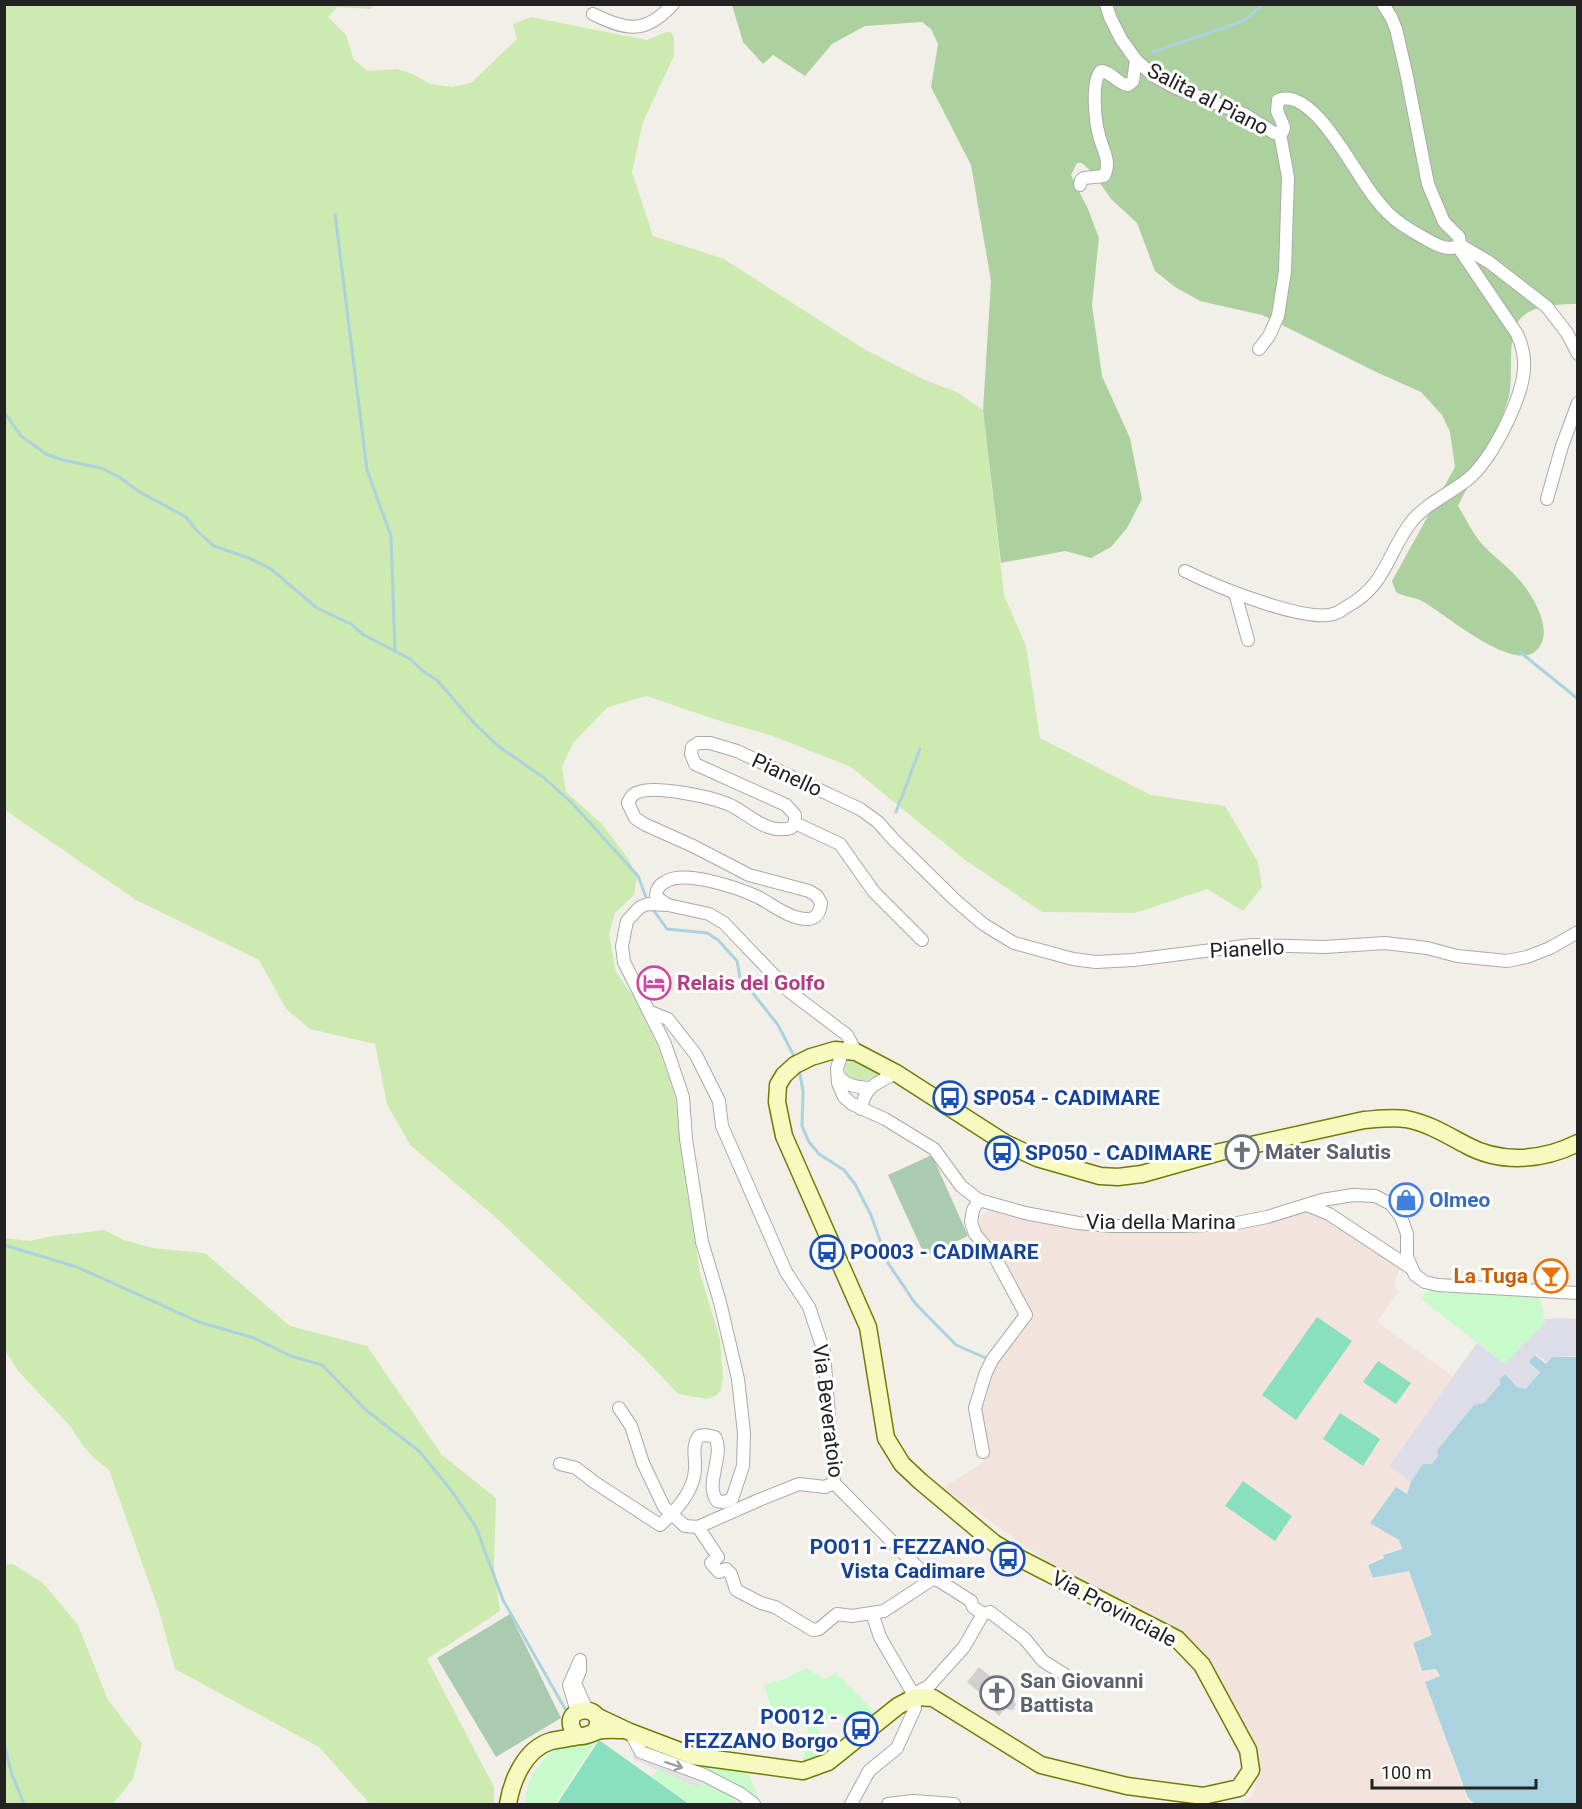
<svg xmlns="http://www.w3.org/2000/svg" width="1582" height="1809" viewBox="0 0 1582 1809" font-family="Roboto,sans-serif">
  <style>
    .religious { fill: #d0d0d0 }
    .military { fill: #f3e3dd }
    .grass { fill: #cdebb0 }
    .forest { fill: #add19e }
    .cemetery { fill: #aacbaf }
    .park { fill: #c8facc }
    .pitch { fill: #88e0be }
    .parking { fill: #e2e2e2 }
    .plaza { fill: #dddde8 }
    .water { fill: #aad3df }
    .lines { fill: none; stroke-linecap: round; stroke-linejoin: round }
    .stream { stroke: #aad3df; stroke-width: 3 }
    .street-casing { stroke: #a9a9a9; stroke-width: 14 }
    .secondary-casing { stroke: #707d05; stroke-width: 19 }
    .street { stroke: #fff; stroke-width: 12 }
    .secondary { stroke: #f7fabf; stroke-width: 16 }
    .oneway { stroke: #9c9c9c }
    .labels { text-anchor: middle; stroke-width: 6; stroke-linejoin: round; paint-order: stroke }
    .street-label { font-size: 21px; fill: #222; stroke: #fff }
    .hotel-label { font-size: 21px; font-weight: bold; fill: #b23c85; stroke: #fff; text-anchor: start }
    .transit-label { font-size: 21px; font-weight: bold; fill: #164399; stroke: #fff; text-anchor: start }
    .worship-label { font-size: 21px; font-weight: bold; fill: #5b616d; stroke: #fff; text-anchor: start }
    .shop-label { font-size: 21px; font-weight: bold; fill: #366cbe; stroke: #fff; text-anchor: start }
    .food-label { font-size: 21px; font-weight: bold; fill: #c56008; stroke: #fff; text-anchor: end }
  </style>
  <rect width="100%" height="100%" fill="#f2efe9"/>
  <path class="religious" d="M979 1667 996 1681 1000 1677 1016 1690 1011 1696 1016 1704 1013 1710 1005 1709 999 1716 983 1700 985 1697 967 1682Z"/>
  <path class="military" d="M993 1208 1038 1223 1116 1231 1222 1232 1259 1223 1302 1210 1316 1213 1400 1267 1394 1286 1399 1291 1377 1322 1454 1377 1389 1466 1411 1482 1407 1494 1397 1487 1371 1523 1399 1540 1401 1548 1383 1554V1557L1367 1564 1373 1579 1409 1571 1432 1635 1412 1643 1422 1672 1436 1669 1439 1676 1425 1682 1467 1799 1473 1804H1240L1253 1796 1257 1771 1225 1692 1199 1647 1170 1628 1048 1562 943 1488 982 1463 988 1448 981 1416 982 1400 989 1376 1007 1345 1030 1316 979 1231 980 1215Z"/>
  <g class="grass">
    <path d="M4 5H375L370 9 337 7 328 17 346 35 354 60 368 71 397 69 413 74 430 84 452 87 471 83 517 39 513 24 531 17 647 40 666 32H671L674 37V56L643 122 632 172 653 236 724 259 864 349 925 380 957 392 983 410 1004 595 1026 646 1040 738 1151 795 1225 806 1258 862 1262 887 1243 911 1207 889 1135 913 1042 912 965 860 851 767 773 736 714 719 647 696 608 707 573 743 562 767 566 792 602 824 629 860 637 877 634 895 615 913 609 934 616 972 636 1001 659 1049 675 1095 686 1186 700 1273 720 1339 723 1378 721 1389 717 1395 708 1399 678 1394 641 1355 493 1215 410 1145 387 1104 375 1044 310 1029 286 1009 259 960 136 900 5 810Z"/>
    <path d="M848 1061C857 1061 870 1066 877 1072L876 1076C871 1077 866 1081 862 1082 850 1086 843 1073 845 1064Z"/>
    <path d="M105 1230 124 1240 153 1248 205 1253 290 1326 367 1346 442 1455 496 1498 494 1568 500 1611 427 1659 494 1787V1804H370L319 1747 175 1669 159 1611 109 1470 95 1459 83 1446 70 1426 18 1371 5 1350V1238L30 1241 53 1236Z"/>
    <path d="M13 1564 43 1583 78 1625 108 1700 142 1744 133 1779 113 1804H5L4 1565Z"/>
  </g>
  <path class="forest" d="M732 5H1577V304C1562 304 1531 305 1520 319 1506 336 1514 375 1509 396 1499 433 1475 472 1458 506 1466 519 1473 534 1483 545 1496 559 1514 571 1525 587 1535 600 1549 626 1542 642 1525 685 1445 613 1422 601 1414 597 1405 597 1396 592L1392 581 1455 467 1450 432 1442 415 1421 392 1374 371 1262 315 1200 301 1175 287 1155 271 1137 223 1111 199 1093 173 1082 163H1077L1071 175 1088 209 1099 238 1092 305 1102 376 1130 438 1142 499 1127 528 1111 547 1091 558 1065 551 1001 563 983 410 991 281 971 165 931 87 938 44 931 29 922 22 865 26 832 44 805 76 773 55 763 64 743 42Z"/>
  <g class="cemetery">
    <path d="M932 1155 968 1236 925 1256 888 1175Z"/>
    <path d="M510 1614 561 1718 496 1757 437 1658Z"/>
  </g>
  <g class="park">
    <path d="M1428 1289 1540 1297 1545 1322 1505 1364 1421 1299Z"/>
    <path d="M806 1668 825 1679 836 1673 877 1714 855 1731 842 1714 818 1729 831 1752 803 1762 808 1727 805 1716 775 1721 764 1685 787 1678Z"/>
    <path d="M574 1738 596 1741 555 1804H525C526 1773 547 1751 574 1738Z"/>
    <path d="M693 1762 749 1774 761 1804H750L688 1765Z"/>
    <path d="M658 1770 699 1788 703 1780 727 1793 739 1804H690L652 1777Z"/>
  </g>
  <g class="pitch">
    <path d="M1317 1317 1352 1341 1296 1420 1262 1395Z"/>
    <path d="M1378 1361 1411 1383 1396 1404 1363 1382Z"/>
    <path d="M1340 1413 1380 1439 1363 1466 1323 1439Z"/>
    <path d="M1243 1481 1292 1516 1275 1541 1225 1506Z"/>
    <path d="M599 1740 689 1804H557Z"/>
  </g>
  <path class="parking" d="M634 1750 703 1780 699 1788 633 1759Z"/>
  <path class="plaza" d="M1562 1318 1577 1319V1356L1553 1357 1548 1364 1536 1354 1530 1362 1540 1371 1526 1390 1517 1387 1505 1374 1500 1379V1384L1484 1403 1473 1406 1437 1450 1438 1456 1432 1465H1423L1411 1482 1389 1466 1477 1343 1505 1364 1545 1322 1544 1319Z"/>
  <path class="water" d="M1535 1355 1546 1364 1552 1357H1577V1804H1475L1468 1798 1425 1682 1440 1676 1436 1669 1422 1671 1413 1643 1432 1635 1409 1571 1373 1578 1368 1565 1384 1558 1383 1555 1402 1549 1399 1540 1370 1523 1396 1487 1407 1494 1411 1482 1423 1464H1432L1438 1456 1437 1450 1474 1405 1484 1403 1500 1384V1379L1505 1374 1517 1387 1526 1389 1540 1372 1529 1362Z"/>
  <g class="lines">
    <g class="stream">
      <path d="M1153 52 1243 21 1264 4"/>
      <path d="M335 214 367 470 391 536 395 651"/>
      <path d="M4 412 21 436 46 454 63 460 101 468 119 477 138 491 186 517 197 531 214 546 249 558 271 569 317 608 351 624 364 635 410 659 424 672 437 680 474 723 498 746 543 777 572 803 638 876 647 900"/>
      <path d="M1520 652 1578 699"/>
      <path d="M896 812 920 749"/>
      <path d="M652 908 667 929 707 933 718 940 737 961 740 977 778 1025 796 1060"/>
      <path d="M799 1069 803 1091 802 1126 809 1142 819 1154 844 1170 855 1184 871 1215 888 1263 915 1303 956 1345 988 1359"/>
      <path d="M4 1245 77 1267 199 1322 254 1338 291 1356 322 1365 367 1411 419 1451 451 1490 476 1527 503 1600 568 1714"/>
      <path d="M4 1744 12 1775 24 1804"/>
    </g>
    <g class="street-casing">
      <g id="street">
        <path d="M1106 4 1110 17 1121 39 1136 60 1154 76 1176 88 1244 114 1274 133 1283 131 1284 127 1277 111 1278 100C1309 88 1344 153 1358 173 1366 186 1377 202 1388 213 1399 224 1413 232 1426 239 1437 245 1448 252 1460 245"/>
        <path d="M1383 4 1391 17 1396 29 1406 72 1428 184 1444 222 1459 237 1460 245"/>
        <path d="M593 14C627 31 646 34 673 4"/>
        <path d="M1080 185 1081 180 1084 178 1104 176C1112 162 1102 149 1099 135 1095 121 1091 81 1101 71 1113 72 1117 84 1128 85L1133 81 1136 60"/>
        <path d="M1460 245 1489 262 1547 307 1567 333 1578 354"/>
        <path d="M1259 349 1269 336 1278 316 1285 271 1288 177 1280 134"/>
        <path d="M1547 499 1562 446 1578 403"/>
        <path d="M1185 571C1213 585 1308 625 1336 613 1340 612 1344 608 1348 606 1387 584 1387 553 1412 521 1427 503 1449 494 1467 480 1491 461 1522 400 1524 369 1525 357 1522 345 1517 334L1458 247"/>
        <path d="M1235 593 1248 640"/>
        <path d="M795 823 840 844 874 892 922 940"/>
        <path d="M668 905 656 897C656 890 659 885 665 882 684 869 738 888 758 897 773 905 791 920 809 919 818 918 820 911 821 903L817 896 809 891 749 875 693 846 644 824 635 818 628 803C630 799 631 795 636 793 653 784 710 797 728 804 749 813 765 835 791 828L795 823V815L786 805 695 764 691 754 692 747 698 743H710L737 751 860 809 878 822 893 839 954 899 983 924 1014 943 1073 959 1096 962 1133 960 1252 945 1325 947 1385 943 1427 948 1457 956 1507 961 1527 957 1550 948 1578 932"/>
        <path d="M648 1011 668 1019 696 1055 719 1101 722 1126 786 1272 809 1307 824 1352 834 1483 929 1579 938 1580 971 1601 973 1607 983 1614 990 1612 1025 1639 1043 1661 1064 1674"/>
        <path d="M843 1050 837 1068 838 1083 844 1097 852 1104 885 1119 934 1149 961 1186 979 1200 1025 1213 1078 1223 1111 1226H1182L1232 1224 1267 1217 1322 1200 1353 1195 1375 1196 1391 1204 1401 1217 1407 1234V1257L1415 1275 1425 1282 1438 1285 1578 1293"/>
        <path d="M838 1075C846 1086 856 1087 869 1088"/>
        <path d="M861 1109C865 1085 878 1083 896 1073"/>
        <path d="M979 1200 973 1210 971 1222 975 1234 996 1259 1026 1315 992 1360 985 1375 975 1408 983 1452"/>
        <path d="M1307 1205 1329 1214 1411 1268"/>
        <path d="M619 1408 631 1426 643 1463 664 1507 685 1526 698 1527"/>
        <path d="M560 1464 576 1468 594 1482 660 1525C676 1511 694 1492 695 1469 696 1457 691 1447 699 1436L706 1435 715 1437C725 1456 704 1483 717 1501L724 1502 732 1499 743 1466 744 1433 738 1379 720 1302 702 1242 686 1139 683 1097 665 1044 624 962 622 946 627 921 640 907 648 904 668 905 709 914 724 923 790 992 847 1035 856 1052"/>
        <path d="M698 1527 718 1557 711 1563 719 1572 726 1569 731 1574 736 1590 761 1603 775 1607 813 1630 819 1629 837 1614 852 1616 884 1611 931 1580"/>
        <path d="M698 1527 759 1500 799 1484 825 1487 834 1483"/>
        <path d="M872 1613 880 1637 915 1697"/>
        <path d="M915 1697 918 1692 929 1686 964 1647 983 1614"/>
        <path d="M577 1712 569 1685 580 1660V1671L575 1683 587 1710"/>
        <path d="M630 1732 641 1752 704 1775 741 1794 754 1804"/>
        <path d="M851 1804 869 1771 897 1748 915 1708V1697"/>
        <path d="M888 1804 913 1801 954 1804"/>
      </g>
    </g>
    <g class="secondary-casing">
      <g id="secondary">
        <path d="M596 1716 630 1732 693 1756 803 1771 828 1762 898 1706 915 1697 933 1698 1041 1765 1127 1786 1203 1796 1239 1788 1251 1770 1248 1750 1202 1665 1177 1639 1019 1558 994 1543 920 1481 902 1464 886 1438 868 1327 784 1136 777 1102 778 1085 784 1075 795 1065 811 1057 835 1050 856 1052 896 1073 1005 1143 1037 1158 1100 1176 1118 1177 1142 1174 1220 1152 1364 1120C1378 1119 1393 1117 1406 1119 1428 1123 1447 1135 1466 1145 1501 1164 1542 1161 1578 1143"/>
        <path d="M595 1732C610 1704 563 1704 572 1728 577 1741 587 1735 595 1732 602 1729 615 1730 623 1730"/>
        <path d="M508 1804C512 1780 525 1749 551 1741 561 1739 570 1738 580 1736"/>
      </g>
    </g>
    <use href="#street" class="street"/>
    <use href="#secondary" class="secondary"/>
  </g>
  <defs><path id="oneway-shaft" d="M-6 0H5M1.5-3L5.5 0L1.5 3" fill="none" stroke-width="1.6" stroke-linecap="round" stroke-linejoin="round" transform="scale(1.5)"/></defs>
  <use class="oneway" href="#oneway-shaft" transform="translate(674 1765) rotate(18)"/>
  <defs>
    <g id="hotel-ring" transform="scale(1.725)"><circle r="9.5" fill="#fff" stroke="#d1479c" stroke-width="1.5"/><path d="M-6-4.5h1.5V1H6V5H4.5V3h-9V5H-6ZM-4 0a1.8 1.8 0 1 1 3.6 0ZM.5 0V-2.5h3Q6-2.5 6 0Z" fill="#d1479c"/></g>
    <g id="bus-ring" transform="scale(1.725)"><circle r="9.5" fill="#fff" stroke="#1a4fb4" stroke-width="1.5"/><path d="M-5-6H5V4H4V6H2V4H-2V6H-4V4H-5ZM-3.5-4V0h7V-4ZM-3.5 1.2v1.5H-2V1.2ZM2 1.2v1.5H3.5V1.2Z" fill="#1a4fb4"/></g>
    <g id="church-ring" transform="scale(1.725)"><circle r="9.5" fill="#fff" stroke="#6b7280" stroke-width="1.5"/><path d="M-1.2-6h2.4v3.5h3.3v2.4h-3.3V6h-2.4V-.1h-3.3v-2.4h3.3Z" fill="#6b7280"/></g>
    <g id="shop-ring" transform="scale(1.725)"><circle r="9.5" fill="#fff" stroke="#3f7fe0" stroke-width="1.5"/><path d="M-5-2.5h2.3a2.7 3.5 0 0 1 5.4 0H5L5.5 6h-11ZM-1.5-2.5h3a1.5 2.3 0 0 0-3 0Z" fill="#3f7fe0"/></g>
    <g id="bar-ring" transform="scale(1.725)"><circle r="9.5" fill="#fff" stroke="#e8710a" stroke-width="1.5"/><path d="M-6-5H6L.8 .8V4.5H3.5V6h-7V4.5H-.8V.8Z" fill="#e8710a"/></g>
  </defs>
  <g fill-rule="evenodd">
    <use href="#hotel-ring" x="654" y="983"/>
    <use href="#bus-ring" x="950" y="1098"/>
    <use href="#church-ring" x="1242" y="1152"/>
    <use href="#bus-ring" x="1002" y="1153"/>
    <use href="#shop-ring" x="1406" y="1200"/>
    <use href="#bus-ring" x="827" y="1252"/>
    <use href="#bar-ring" x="1551" y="1276"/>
    <use href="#bus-ring" x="1008" y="1559"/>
    <use href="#church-ring" x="997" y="1693"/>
    <use href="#bus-ring" x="861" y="1729"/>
  </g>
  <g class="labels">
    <g class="street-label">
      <text transform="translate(1208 99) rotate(27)" y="7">Salita al Piano</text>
      <text transform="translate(787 775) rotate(25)" y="7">Pianello</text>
      <text transform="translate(1247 949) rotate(-3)" y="7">Pianello</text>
      <text x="1161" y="1229">Via della Marina</text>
      <text transform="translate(828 1411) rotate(83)" y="7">Via Beveratoio</text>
      <text transform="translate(1114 1609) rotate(28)" y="7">Via Provinciale</text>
    </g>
    <g class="hotel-label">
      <text x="677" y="990">Relais del Golfo</text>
    </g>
    <g class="transit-label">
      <text x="973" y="1105">SP054 - CADIMARE</text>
      <text x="1025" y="1160">SP050 - CADIMARE</text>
      <text x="850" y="1259">PO003 - CADIMARE</text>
      <text x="985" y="1554" text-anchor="end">PO011 - FEZZANO<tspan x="985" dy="24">Vista Cadimare</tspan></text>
      <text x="838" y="1724" text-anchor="end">PO012 -<tspan x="838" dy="24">FEZZANO Borgo</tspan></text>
    </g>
    <g class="worship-label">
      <text x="1265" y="1159">Mater Salutis</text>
      <text x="1020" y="1688">San Giovanni<tspan x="1020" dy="24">Battista</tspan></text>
    </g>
    <g class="shop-label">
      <text x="1429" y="1207">Olmeo</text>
    </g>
    <g class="food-label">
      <text x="1528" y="1283">La Tuga</text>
    </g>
  </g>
  <rect width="1582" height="1809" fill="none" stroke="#222222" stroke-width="12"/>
  <path d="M1372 1779v9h164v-9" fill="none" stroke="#222222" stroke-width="3"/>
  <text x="1381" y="1779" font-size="18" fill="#222222" stroke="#ffffff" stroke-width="4.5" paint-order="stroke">100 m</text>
</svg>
